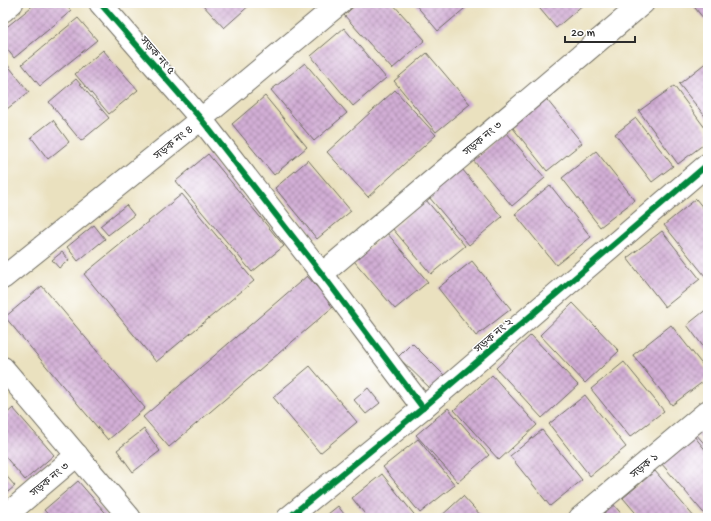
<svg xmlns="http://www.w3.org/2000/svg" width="711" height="521" viewBox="0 0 711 521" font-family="'Gochi Hand','Noto Sans Bengali',sans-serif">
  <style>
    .building { fill: url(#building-cross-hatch) }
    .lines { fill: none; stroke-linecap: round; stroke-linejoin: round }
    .minor-casing { stroke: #6e6b5f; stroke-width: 24 }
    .minor { stroke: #fff; stroke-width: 22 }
    .cycleway-casing { stroke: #fff; stroke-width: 8 }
    .cycleway { stroke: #00873e; stroke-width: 6 }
    .labels { text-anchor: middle; stroke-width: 3; stroke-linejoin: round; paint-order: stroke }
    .street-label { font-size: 11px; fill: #2b2b2b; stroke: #fff }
  </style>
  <defs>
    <pattern id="building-cross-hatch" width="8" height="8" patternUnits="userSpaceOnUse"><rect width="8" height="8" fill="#d2aed5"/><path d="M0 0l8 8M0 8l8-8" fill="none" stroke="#ab8ead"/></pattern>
  </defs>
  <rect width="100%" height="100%" fill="#fff"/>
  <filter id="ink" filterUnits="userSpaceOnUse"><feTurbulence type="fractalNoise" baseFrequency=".025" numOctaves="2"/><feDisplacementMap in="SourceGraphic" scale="8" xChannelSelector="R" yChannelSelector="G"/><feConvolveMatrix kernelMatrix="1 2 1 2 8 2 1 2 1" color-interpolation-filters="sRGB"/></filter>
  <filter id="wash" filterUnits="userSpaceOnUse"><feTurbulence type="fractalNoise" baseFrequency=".012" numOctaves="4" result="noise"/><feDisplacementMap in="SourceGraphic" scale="16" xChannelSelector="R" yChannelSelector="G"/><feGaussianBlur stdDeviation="0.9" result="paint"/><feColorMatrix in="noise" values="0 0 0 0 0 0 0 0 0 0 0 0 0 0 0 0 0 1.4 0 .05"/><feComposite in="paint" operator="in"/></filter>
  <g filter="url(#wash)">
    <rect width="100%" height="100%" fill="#eae1bf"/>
    <g id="blocks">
      <g class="building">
        <path d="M36 3H64L71 11 14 58 3 44V30Z"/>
        <path d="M201 3H252L224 28Z"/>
        <path d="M358 3H392L425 40 392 69 344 15Z"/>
        <path d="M414 3H471L438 31Z"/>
        <path d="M535 3H585L556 28Z"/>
        <path d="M691 3H708V24Z"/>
        <path d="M78 18 97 40 40 86 22 64Z"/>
        <path d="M344 28 386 78 353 106 311 56Z"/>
        <path d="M103 50 138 90 109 114 75 74Z"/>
        <path d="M427 53 470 104 436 132 394 81Z"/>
        <path d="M3 59 29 92 3 112Z"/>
        <path d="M708 61V120L679 84Z"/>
        <path d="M305 63 347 113 314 141 271 90Z"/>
        <path d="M76 79 109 118 81 141 49 102Z"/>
        <path d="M674 86 708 132V141L678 164 639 111Z"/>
        <path d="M395 90 436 135 368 197 327 152Z"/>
        <path d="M543 95 582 143 547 171 509 123Z"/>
        <path d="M265 96 307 147 274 175 232 124Z"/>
        <path d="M636 118 673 166 652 182 615 134Z"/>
        <path d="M53 120 69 142 48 159 31 137Z"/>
        <path d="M506 132 545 178 512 206 473 160Z"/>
        <path d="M596 151 635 200 600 227 562 178Z"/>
        <path d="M208 154 284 246 252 272 176 181Z"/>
        <path d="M308 160 351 211 317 239 275 188Z"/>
        <path d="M457 163 502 217 469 245 424 191Z"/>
        <path d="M550 185 591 237 556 265 515 214Z"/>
        <path d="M182 194 254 281 156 362 84 274Z"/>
        <path d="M696 199 708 214V274L705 276 664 225Z"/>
        <path d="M426 200 465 246 431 274 392 228Z"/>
        <path d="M126 205 134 215 108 235 100 226Z"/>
        <path d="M94 225 105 239 78 261 67 247Z"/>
        <path d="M662 231 700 279 665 307 627 258Z"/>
        <path d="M387 233 428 282 395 309 354 261Z"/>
        <path d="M62 252 69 260 59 268 52 260Z"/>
        <path d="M472 261 511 309 476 336 438 288Z"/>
        <path d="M307 276 334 306 169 447 143 417Z"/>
        <path d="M42 286 145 408 108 440 5 317Z"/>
        <path d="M573 303 619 351 585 383 540 335Z"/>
        <path d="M708 308V353L687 325Z"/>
        <path d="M671 325 708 372V378L672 405 633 355Z"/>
        <path d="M531 335 578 385 542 418 496 368Z"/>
        <path d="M412 343 447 378 433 391 398 357Z"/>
        <path d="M624 362 664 411 630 437 591 389Z"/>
        <path d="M310 366 357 422 320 453 273 397Z"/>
        <path d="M492 375 537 425 499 460 454 410Z"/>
        <path d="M368 388 380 403 366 414 354 400Z"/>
        <path d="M585 395 626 447 590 476 549 424Z"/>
        <path d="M13 408 54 455 25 480 3 454V417Z"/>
        <path d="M448 408 489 455 458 482 416 435Z"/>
        <path d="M708 422V448L695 433Z"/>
        <path d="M144 429 160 451 133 472 117 450Z"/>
        <path d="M542 430 582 480 550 506 510 456Z"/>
        <path d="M694 436 708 453V518L661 463Z"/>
        <path d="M418 439 455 485 420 513 383 467Z"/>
        <path d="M655 471 695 518H640L623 498Z"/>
        <path d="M3 472 15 486 3 496Z"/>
        <path d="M382 474 417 518H368L352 498Z"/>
        <path d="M78 481 110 518H51L44 510Z"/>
        <path d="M463 496 483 518H439Z"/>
        <path d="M613 504 625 518H596Z"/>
        <path d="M338 506 347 518H323Z"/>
      </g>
    </g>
  </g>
  <g filter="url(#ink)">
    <use href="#blocks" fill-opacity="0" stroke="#6e6b5f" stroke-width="1"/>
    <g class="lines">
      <g class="minor-casing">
        <g id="minor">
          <path d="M100 3 201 119 322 274 423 408"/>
          <path d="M3 11 12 3"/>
          <path d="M322 274 643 3"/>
          <path d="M3 278 201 119 340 3"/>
          <path d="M3 368 130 518"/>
          <path d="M3 518 77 455"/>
          <path d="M288 518 423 408 708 164"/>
          <path d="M580 518 708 411"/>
        </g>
      </g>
      <use href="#minor" class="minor"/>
      <g class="cycleway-casing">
        <g id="cycleway">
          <path d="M100 3 201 119 322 274 423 408"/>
          <path d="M288 518 423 408 708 164"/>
        </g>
      </g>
      <use href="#cycleway" class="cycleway"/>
    </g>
  </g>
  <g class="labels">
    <g class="street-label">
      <text transform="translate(158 55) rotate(49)" y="4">সড়ক নং ৫</text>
      <text transform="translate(482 138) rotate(-40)" y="4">সড়ক নং ৩</text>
      <text transform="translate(173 142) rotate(-39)" y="4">সড়ক নং ৪</text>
      <text transform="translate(493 335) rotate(-41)" y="4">সড়ক নং ২</text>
      <text transform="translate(644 465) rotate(-40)" y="4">সড়ক ১</text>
      <text transform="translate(49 479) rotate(-40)" y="4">সড়ক নং ৩</text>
    </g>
  </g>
  <rect width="711" height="521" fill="none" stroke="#fff" stroke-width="16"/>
  <path d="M565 36v6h70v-6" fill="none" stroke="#2b2b2b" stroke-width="2"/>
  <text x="571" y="36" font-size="12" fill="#2b2b2b" stroke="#ffffff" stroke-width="3" paint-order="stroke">20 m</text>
</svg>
